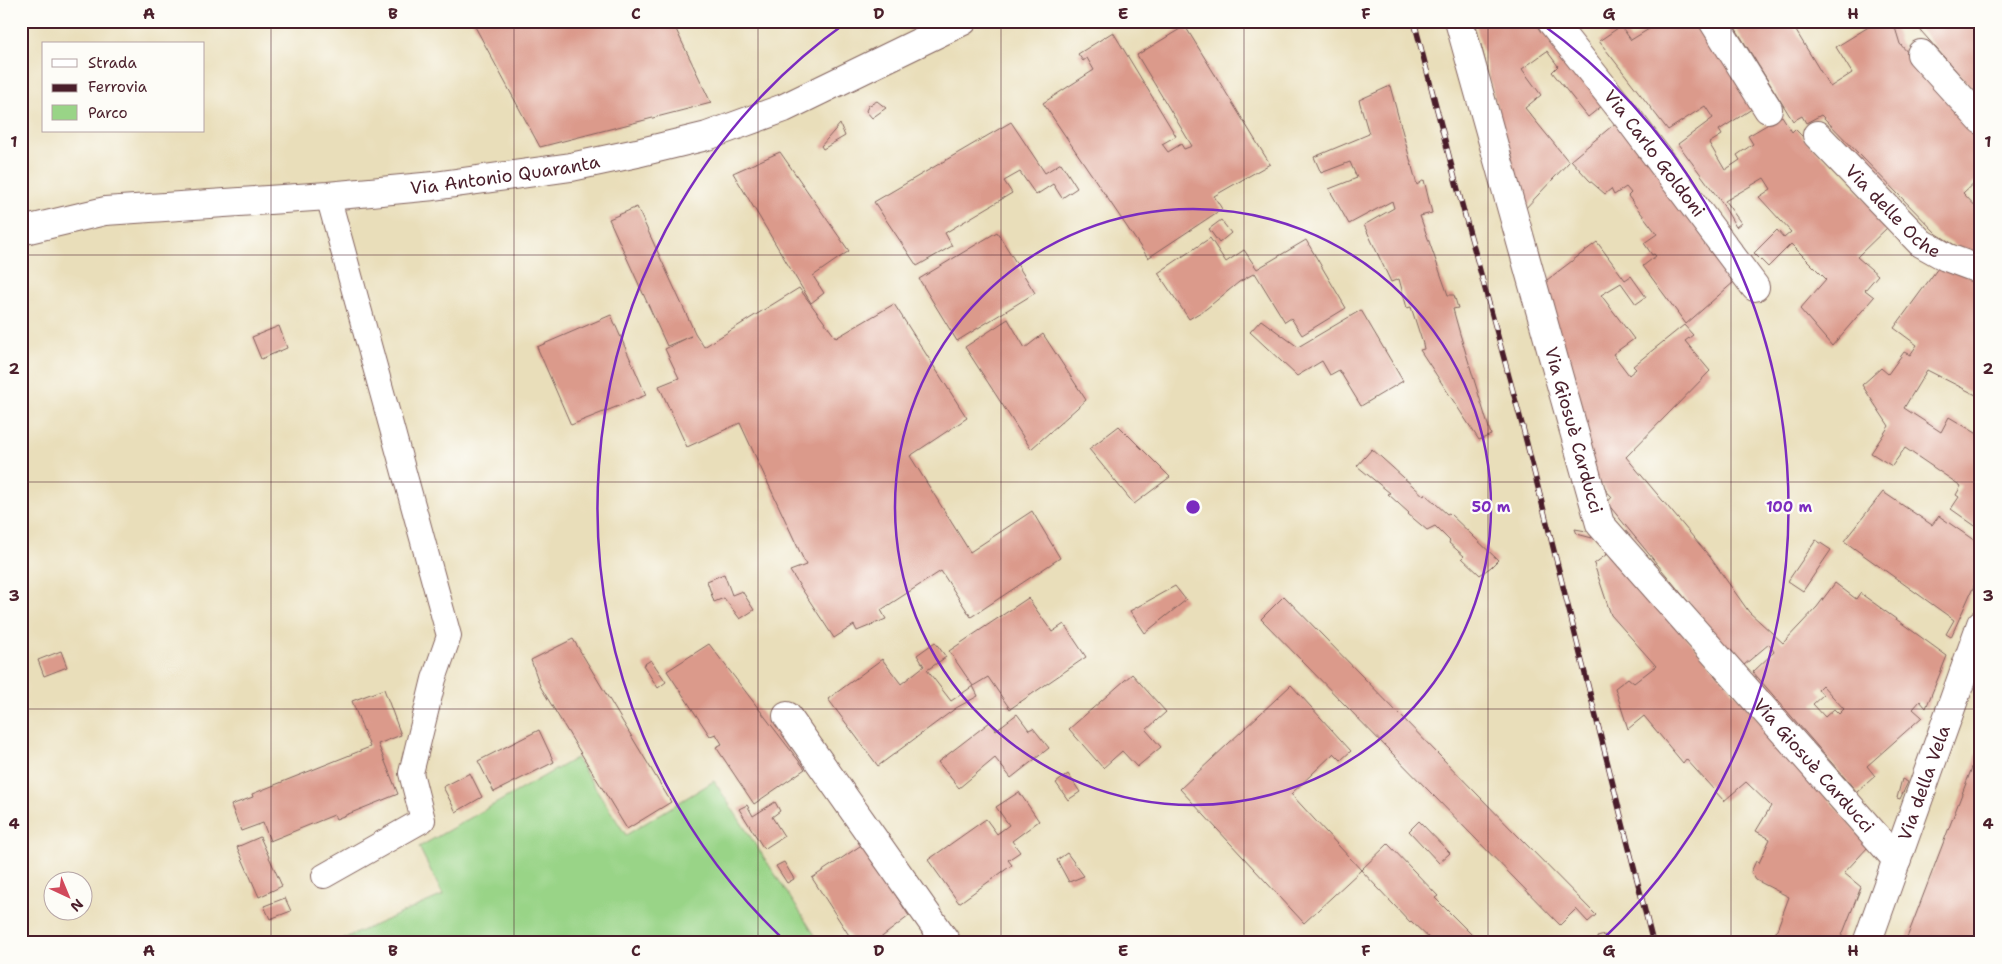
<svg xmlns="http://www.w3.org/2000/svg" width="2002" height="964" viewBox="0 0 2002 964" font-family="'Shantell Sans',sans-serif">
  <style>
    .green { fill: #99d487; stroke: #727a59 }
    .building { fill: #db9a8b; fill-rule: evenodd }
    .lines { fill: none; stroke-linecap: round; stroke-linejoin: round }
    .service-casing { stroke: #82625d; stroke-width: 26 }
    .minor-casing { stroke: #82625d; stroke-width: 30 }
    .tertiary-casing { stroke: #82625d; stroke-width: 30 }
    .service { stroke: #fff; stroke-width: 24 }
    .minor { stroke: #fff; stroke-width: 28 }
    .tertiary { stroke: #fff; stroke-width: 28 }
    .rail-casing { stroke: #4a1f2b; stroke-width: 5.5 }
    .rail { stroke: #fdfcf7; stroke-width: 4; stroke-dasharray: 11; stroke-linecap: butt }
    .grid { fill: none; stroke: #4a1f2b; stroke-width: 1; stroke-opacity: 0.55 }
    .ring { fill: none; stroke: #7b2cbf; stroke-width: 2.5 }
    .labels { text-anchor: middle; stroke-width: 4.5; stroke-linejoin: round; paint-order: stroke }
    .street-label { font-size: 18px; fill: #4a1f2b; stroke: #fdfcf7 }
    .centre { fill: #7b2cbf; stroke: #fdfcf7; stroke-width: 2.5 }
    .ring-label { font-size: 15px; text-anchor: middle; font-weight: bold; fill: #7b2cbf; stroke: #fdfcf7; stroke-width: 4.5; stroke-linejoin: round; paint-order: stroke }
    .neatline { fill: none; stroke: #4a1f2b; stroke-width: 2 }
    .grid-label { font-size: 16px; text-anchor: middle; font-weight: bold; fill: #4a1f2b }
  </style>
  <rect width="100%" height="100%" fill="#fdfcf7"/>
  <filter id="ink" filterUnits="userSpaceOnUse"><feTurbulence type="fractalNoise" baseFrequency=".02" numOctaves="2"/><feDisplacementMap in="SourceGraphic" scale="10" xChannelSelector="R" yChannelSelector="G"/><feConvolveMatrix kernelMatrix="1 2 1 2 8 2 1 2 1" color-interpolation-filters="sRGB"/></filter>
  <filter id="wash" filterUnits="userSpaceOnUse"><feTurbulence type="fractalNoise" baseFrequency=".0096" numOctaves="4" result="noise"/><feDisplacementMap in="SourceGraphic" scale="20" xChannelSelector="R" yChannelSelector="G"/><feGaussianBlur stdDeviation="1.12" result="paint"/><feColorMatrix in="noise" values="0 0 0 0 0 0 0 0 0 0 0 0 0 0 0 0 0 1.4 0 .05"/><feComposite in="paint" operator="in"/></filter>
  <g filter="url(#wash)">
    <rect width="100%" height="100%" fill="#e9deba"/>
    <path class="green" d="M576 758 626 835 714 781 820 943H334L443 895 419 847Z"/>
    <g id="blocks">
      <g class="building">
        <path d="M472 21H672L711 103 540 147Z"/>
        <path d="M1475 21H1546L1608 101 1588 117 1552 72 1558 66 1547 51 1522 69 1541 95 1525 108 1569 162 1523 211Z"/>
        <path d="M1662 21H1700L1755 107 1719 130 1722 135 1709 143 1725 170 1740 160 1737 155 1753 144 1748 136 1782 116 1792 132 1795 129 1890 225 1857 257 1878 275 1865 290 1874 297 1832 346 1800 309 1826 279 1791 244 1768 267 1754 253 1777 230 1784 238 1791 232 1759 197 1771 189 1764 178 1725 201 1741 223 1736 227 1722 203 1678 144 1713 118 1705 106 1668 130 1599 41 1621 26 1631 40Z"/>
        <path d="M1731 21H1790L1830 87 1852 73 1836 47 1875 23 1873 21H1893L1900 44 1981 134V182L1978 179 1963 193 1981 212V259L1972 256 1937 234 1821 115 1806 123 1802 116 1793 121Z"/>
        <path d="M1915 21H1981V99L1921 31Z"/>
        <path d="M1185 26 1270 164 1214 196 1222 209 1148 258 1043 103 1094 70 1087 58 1083 61 1078 54 1113 32 1176 136 1162 144 1168 152 1181 144 1184 149 1192 146 1137 55Z"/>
        <path d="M1390 86 1417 185 1424 180 1432 213 1420 216 1448 295H1454L1458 308 1453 309 1460 334 1491 435 1479 440 1420 350 1424 349 1423 344 1411 307 1407 308 1399 279 1391 282 1364 225 1394 208 1392 201 1349 224 1329 189 1357 178 1350 162 1321 173 1314 157 1369 134 1359 100Z"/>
        <path d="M877 101 886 108 872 118 866 111 868 106Z"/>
        <path d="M1624 116 1743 274 1686 324 1643 266 1656 256 1654 254 1652 255 1644 243 1657 234 1628 196 1631 193 1626 187 1614 195 1611 189 1605 194 1589 180 1571 160Z"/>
        <path d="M1011 122 1045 173 1061 163 1077 188 1062 198 1053 184 1036 195 1020 172 1004 181 1012 193 945 233 952 246 917 266 874 202Z"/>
        <path d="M840 124 845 136 823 149 821 146Z"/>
        <path d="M780 152 849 251 813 276 824 293 811 303 733 173Z"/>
        <path d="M637 207 695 333 704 347 799 288 836 338 894 304 967 418 910 456 970 552 1032 511 1060 558 971 617 941 571 881 610 886 619 857 631 854 625 834 638 790 571 806 565 740 423 687 447 659 386 679 378 665 349 691 336 667 346 609 219Z"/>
        <path d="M1221 220 1231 233 1219 243 1209 229Z"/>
        <path d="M997 232 1035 293 957 341 919 279Z"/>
        <path d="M1210 238 1226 262 1244 250 1257 269 1306 240 1346 308 1302 335 1291 318 1285 322 1255 273 1239 282 1206 309 1189 319 1158 273Z"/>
        <path d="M1597 242 1625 280 1631 276 1646 297 1636 304 1621 283 1601 295 1634 339 1613 354 1629 375 1636 369 1633 366 1684 325 1693 335 1685 341 1710 371 1626 457 1710 557 1749 612 1783 643 1817 607 1835 583 1856 599 1860 593 1947 656 1926 708 1920 701 1913 709 1922 717 1867 766 1875 776 1857 792 1753 672 1774 652 1769 644 1744 665 1717 637 1607 503 1612 497 1592 475 1543 283ZM1822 685 1844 709 1839 714 1834 709 1825 717 1813 704 1823 695 1818 689Z"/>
        <path d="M1941 264 1981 280V392L1978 396 1927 370 1904 408 1941 432 1949 417 1981 436V530L1951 509 1959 497 1956 495 1961 486 1905 448 1892 466 1871 453 1889 426 1862 385 1881 368 1888 374 1904 352 1910 355 1917 345 1894 328Z"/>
        <path d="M1361 310 1403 381 1361 406 1339 370 1330 375 1322 361 1297 376 1250 332 1261 320 1298 347Z"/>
        <path d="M611 315 646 395 571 425 537 347Z"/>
        <path d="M1008 319 1025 348 1043 334 1086 400 1031 449 965 347Z"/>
        <path d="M279 326 287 348 261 359 252 337Z"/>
        <path d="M1119 426 1170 477 1134 504 1089 449Z"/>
        <path d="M1372 449 1424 496 1425 494 1447 514 1449 513 1498 560 1491 567 1480 575 1462 558 1464 556 1449 543 1450 541 1435 526 1427 530 1408 514 1409 513 1388 494 1390 493 1357 466Z"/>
        <path d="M1883 492 1932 525 1939 516 1981 545V570L1951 637 1946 634 1954 620 1844 541Z"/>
        <path d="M1575 529 1592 532V538L1577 534Z"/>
        <path d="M1816 540 1831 550 1803 591 1788 581Z"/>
        <path d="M1611 551 1869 846 1844 873 1861 887 1839 943H1772L1789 897 1756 880 1751 872 1756 861 1759 863 1770 839 1756 831 1771 806 1746 782 1724 801 1686 759 1683 763 1644 716 1628 729 1615 688 1628 678 1634 683 1656 666 1611 615 1594 564Z"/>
        <path d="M724 574 732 595 742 591 754 610 740 619 724 598 714 602 707 581Z"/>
        <path d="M1175 586 1186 600 1145 633 1130 611Z"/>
        <path d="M1284 596 1517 835 1596 915 1588 922 1576 909 1560 925 1261 619Z"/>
        <path d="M1028 598 1052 632 1064 624 1086 657 1010 709 988 677 973 686 949 651Z"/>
        <path d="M573 639 671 802 627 829 540 686 531 660Z"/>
        <path d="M935 642 946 657 927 670 951 701 973 686 978 696 956 708 878 766 828 699 882 659 901 684 924 666 917 655Z"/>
        <path d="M709 644 805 769 754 804 716 747 722 744 716 734 710 736 667 671Z"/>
        <path d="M61 651 67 667 44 676 38 660Z"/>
        <path d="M651 660 666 682 658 688 643 665Z"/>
        <path d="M1132 674 1166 712 1146 730 1161 747 1137 767 1122 751 1103 768 1069 729Z"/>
        <path d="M1291 685 1351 751 1341 760 1334 753 1291 794 1361 870 1304 923 1180 789Z"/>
        <path d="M384 689 401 735 378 744 398 794 336 819 334 815 270 841 263 823 241 831 231 805 253 797 252 794 370 747 352 701Z"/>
        <path d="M1017 714 1029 730 1033 728 1049 748 1011 778 995 758 959 788 938 762 990 722 996 730Z"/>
        <path d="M539 730 554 762 494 792 478 761Z"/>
        <path d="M1981 744V943H1905Z"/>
        <path d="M470 773 482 797 456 812 443 787Z"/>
        <path d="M1068 774 1080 792 1068 800 1056 783Z"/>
        <path d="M1902 779 1908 782 1900 799 1897 798Z"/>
        <path d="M1019 792 1039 821 1012 841 1020 852 1008 860 1012 865 959 903 928 860 986 819 997 834 1009 825 996 807Z"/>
        <path d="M775 802 780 811 772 817 784 836 764 849 739 809 747 805 753 816Z"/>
        <path d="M1419 821 1450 853 1439 863 1409 831Z"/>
        <path d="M260 837 282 886 259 897 237 847Z"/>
        <path d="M863 844 909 916 874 943H854L812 878Z"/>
        <path d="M1388 844 1438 896 1435 898 1478 941 1476 943H1434L1411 921 1410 922 1361 870Z"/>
        <path d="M1067 853 1084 876 1069 882 1057 860Z"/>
        <path d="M784 862 794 879 787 883 776 866Z"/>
        <path d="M285 898 291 911 270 919 264 906Z"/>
        <path d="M1605 935 1607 943H1598L1597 937Z"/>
      </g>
    </g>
  </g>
  <g filter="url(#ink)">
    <use href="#blocks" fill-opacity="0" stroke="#82625d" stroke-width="1"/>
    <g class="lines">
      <g class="service-casing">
        <path id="service" d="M324 876 423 820 411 773 434 679 449 636 328 196"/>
      </g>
      <g class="minor-casing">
        <g id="minor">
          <path id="s1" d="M1459 21 1600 524 1897 860"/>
          <path id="s2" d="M1551 21 1628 118 1755 287"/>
          <path d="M1713 21 1768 109"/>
          <path d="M1921 54 1981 120"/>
          <path id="s3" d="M1817 135 1921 243 1946 257 1981 270"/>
          <path d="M787 716 947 943"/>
          <path id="s4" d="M1867 943 1981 624"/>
        </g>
      </g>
      <g class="tertiary-casing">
        <g id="tertiary">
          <path id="s5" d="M21 231 105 211 328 196 434 186 571 167 637 153 707 136 784 108 963 21"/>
        </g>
      </g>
      <use href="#service" class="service"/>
      <use href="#minor" class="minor"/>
      <use href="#tertiary" class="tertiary"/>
      <g class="rail-casing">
        <path id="rail" d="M1414 21 1455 179 1523 428 1653 943"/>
      </g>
      <use href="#rail" class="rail"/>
    </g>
  </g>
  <path class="grid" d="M271 21V943M514 21V943M758 21V943M1001 21V943M1244 21V943M1488 21V943M1731 21V943M21 255H1981M21 482H1981M21 709H1981"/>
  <g class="ring">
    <circle cx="1193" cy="507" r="298"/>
    <path d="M783 939A596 596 0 0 1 847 22M1539 22A596 596 0 0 1 1603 939"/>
  </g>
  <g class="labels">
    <g class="street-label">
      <text dy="6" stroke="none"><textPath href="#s2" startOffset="168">Via Carlo Goldoni</textPath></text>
      <text dy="6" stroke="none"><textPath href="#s5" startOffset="488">Via Antonio Quaranta</textPath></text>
      <text dy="6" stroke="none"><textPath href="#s3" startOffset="108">Via delle Oche</textPath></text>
      <text dy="6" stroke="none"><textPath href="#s1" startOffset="425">Via Giosuè Carducci</textPath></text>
      <text dy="6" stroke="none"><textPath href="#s1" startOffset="845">Via Giosuè Carducci</textPath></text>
      <text dy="6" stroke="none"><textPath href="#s4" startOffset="170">Via della Vela</textPath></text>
    </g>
  </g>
  <circle cx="1193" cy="507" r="8" class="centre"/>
  <g class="ring-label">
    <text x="1491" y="512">50 m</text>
    <text x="1789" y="512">100 m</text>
  </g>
  <rect width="2002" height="964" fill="none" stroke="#fdfcf7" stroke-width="55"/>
  <rect x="42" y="42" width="162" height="90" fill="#fdfcf7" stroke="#b5a4a5"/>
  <rect x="52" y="59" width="25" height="8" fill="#ffffff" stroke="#b5a4a5"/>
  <text x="88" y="68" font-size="15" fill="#4a1f2b">Strada</text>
  <rect x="52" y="84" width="25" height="8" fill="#4a1f2b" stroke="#b5a4a5"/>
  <text x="88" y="92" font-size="15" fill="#4a1f2b">Ferrovia</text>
  <rect x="52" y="105" width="25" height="15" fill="#99d487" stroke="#b5a4a5"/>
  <text x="88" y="118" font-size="15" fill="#4a1f2b">Parco</text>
  <g transform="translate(68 896) rotate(136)"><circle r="24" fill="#fdfcf7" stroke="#b5a4a5"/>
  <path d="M0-4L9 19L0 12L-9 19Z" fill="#d1495b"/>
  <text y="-8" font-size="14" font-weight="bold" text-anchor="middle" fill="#4a1f2b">N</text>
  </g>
  <rect x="28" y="28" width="1946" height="908" class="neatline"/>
  <g class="grid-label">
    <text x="149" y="19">A</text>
    <text x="393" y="19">B</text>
    <text x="636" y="19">C</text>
    <text x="879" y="19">D</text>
    <text x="1123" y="19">E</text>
    <text x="1366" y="19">F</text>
    <text x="1609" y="19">G</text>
    <text x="1853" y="19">H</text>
    <text x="14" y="147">1</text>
    <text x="1988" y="147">1</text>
    <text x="14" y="374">2</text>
    <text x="1988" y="374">2</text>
    <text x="14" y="601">3</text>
    <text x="1988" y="601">3</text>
    <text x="14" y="829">4</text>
    <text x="1988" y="829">4</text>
    <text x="149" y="956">A</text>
    <text x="393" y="956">B</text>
    <text x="636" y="956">C</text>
    <text x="879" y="956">D</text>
    <text x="1123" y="956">E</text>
    <text x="1366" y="956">F</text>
    <text x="1609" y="956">G</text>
    <text x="1853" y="956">H</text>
  </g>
</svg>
